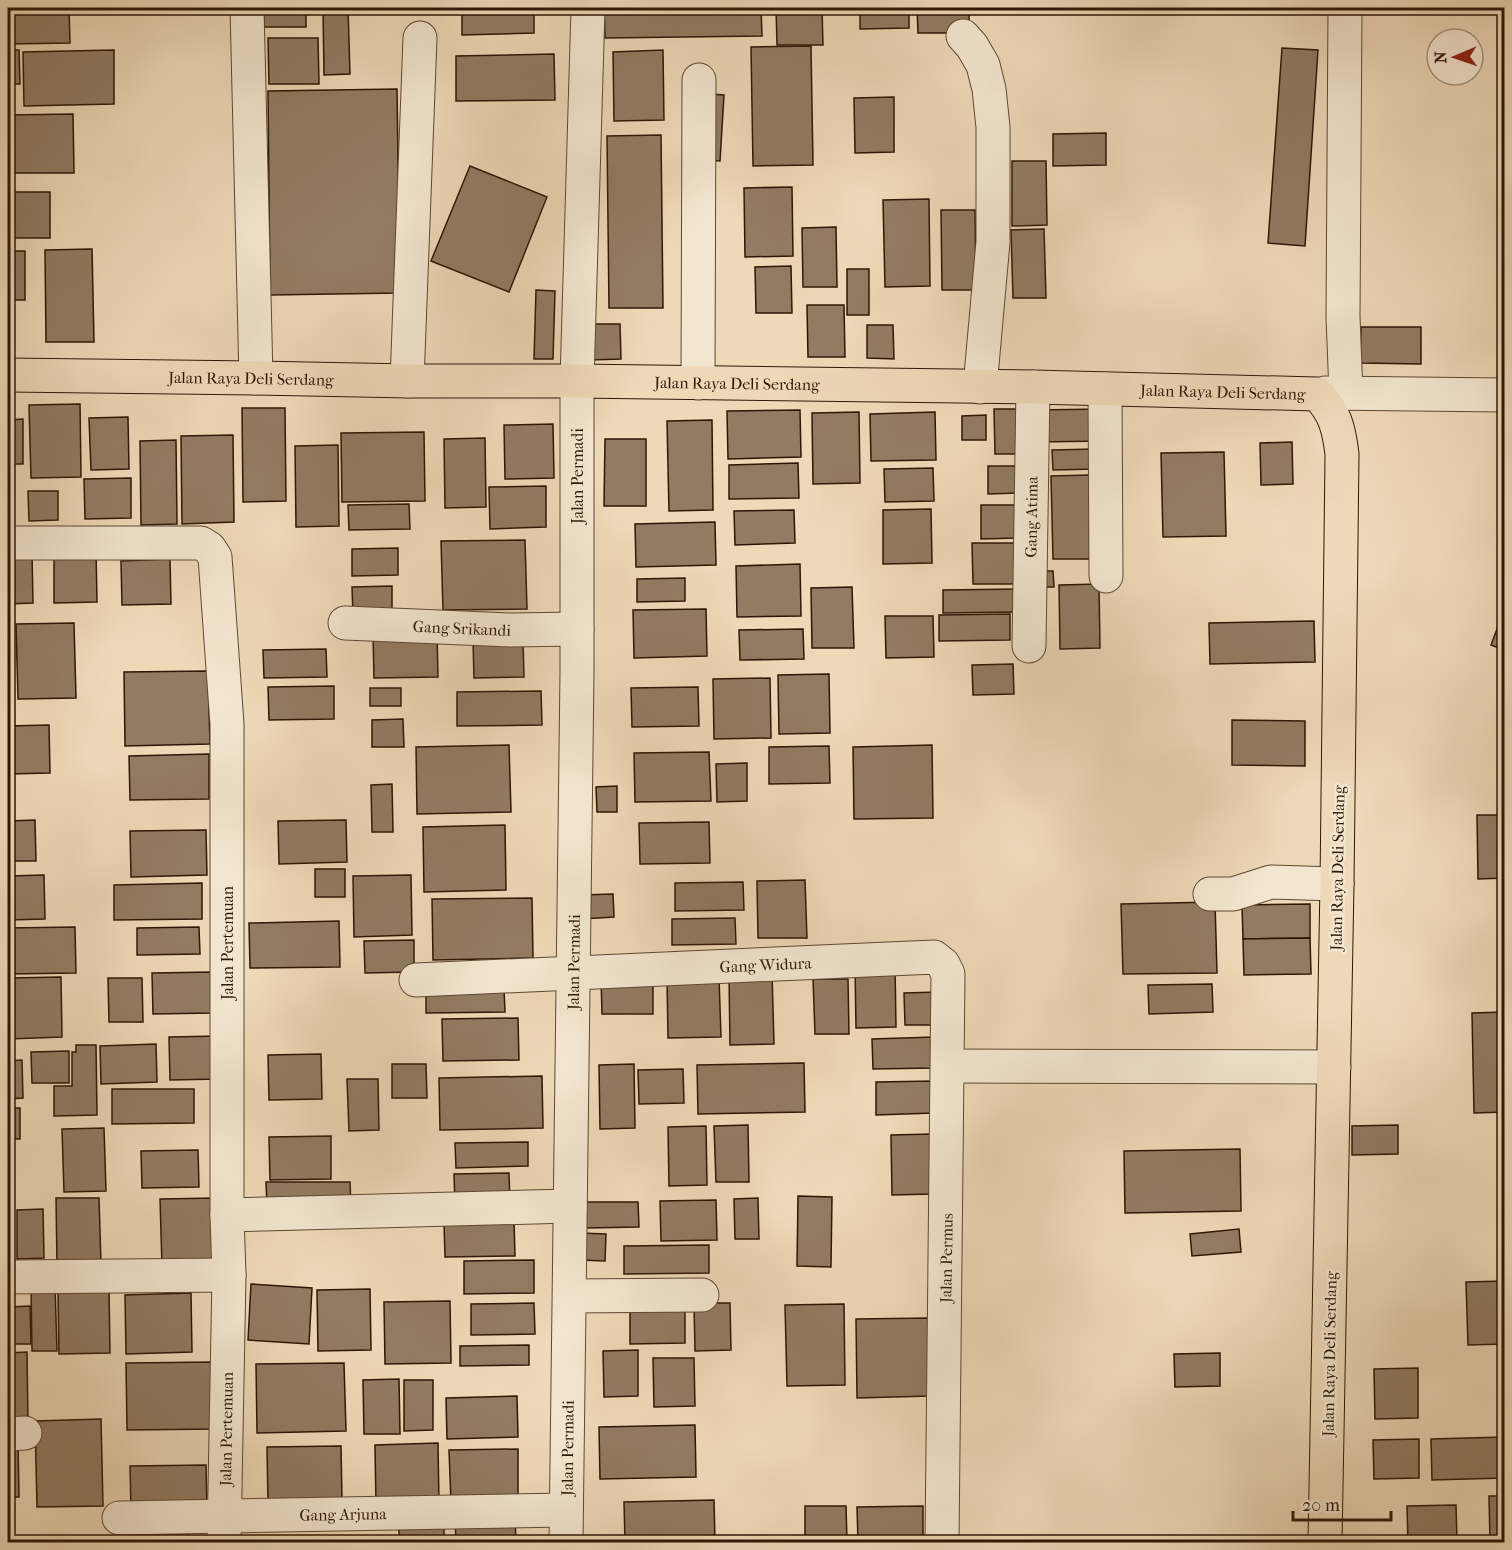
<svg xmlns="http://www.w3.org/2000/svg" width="1512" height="1550" viewBox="0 0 1512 1550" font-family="'IM FELL French Canon',serif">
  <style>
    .building { fill: #917b62; stroke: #2e1706; stroke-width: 1.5 }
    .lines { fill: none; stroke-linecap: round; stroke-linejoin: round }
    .minor-casing { stroke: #5e4732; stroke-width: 35 }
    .major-casing { stroke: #2e1706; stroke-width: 35 }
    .minor { stroke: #f3e6d0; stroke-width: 33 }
    .major { stroke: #edd8b7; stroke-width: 33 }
    .labels { text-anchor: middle; stroke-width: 5; stroke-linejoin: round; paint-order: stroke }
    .street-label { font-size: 16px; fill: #2e1706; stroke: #f3e6d0 }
  </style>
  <rect width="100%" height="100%" fill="#edd8b7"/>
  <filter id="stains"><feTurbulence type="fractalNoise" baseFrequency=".00333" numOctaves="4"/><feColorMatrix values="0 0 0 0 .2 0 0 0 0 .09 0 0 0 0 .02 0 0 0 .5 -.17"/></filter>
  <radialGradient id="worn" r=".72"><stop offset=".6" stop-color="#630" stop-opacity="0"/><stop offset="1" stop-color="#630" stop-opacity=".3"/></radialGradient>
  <g class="building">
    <path d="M8 8H69L70 43 8 44Z"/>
    <rect x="264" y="8" width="42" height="19"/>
    <path d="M323 8H348L350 74 324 75Z"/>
    <path d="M462 8H534V33L462 35Z"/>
    <path d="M604 8H761L762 36 605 38Z"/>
    <path d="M776 8H822L823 45H777Z"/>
    <path d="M860 8H909V28L860 29Z"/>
    <path d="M917 8H969V33H918Z"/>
    <path d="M268 38H318L319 84H269Z"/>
    <path d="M811 46 813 165 753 166 751 47Z"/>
    <path d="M1282 48 1318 50 1305 246 1268 243Z"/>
    <path d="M8 50H19L20 84H8Z"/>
    <path d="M114 50V104L24 106 23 52Z"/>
    <path d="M663 50 664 120 614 121 613 52Z"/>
    <path d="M554 54 555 100 456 101V56Z"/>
    <path d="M397 89 400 293 270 295 268 91Z"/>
    <path d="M711 94 724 95 720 161 707 160Z"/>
    <path d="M894 97V152L855 153 854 98Z"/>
    <path d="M73 114 74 173H8V115Z"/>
    <path d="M1106 133V165L1053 166V134Z"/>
    <path d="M661 135 663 308H609L607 136Z"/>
    <path d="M1012 161H1046L1047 225 1012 226Z"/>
    <path d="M470 166 547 197 509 292 431 261Z"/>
    <path d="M792 187 793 256 745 257 744 188Z"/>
    <rect x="8" y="192" width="42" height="46"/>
    <path d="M929 199 930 286 885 287 883 200Z"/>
    <path d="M941 210H975L976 290H942Z"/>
    <path d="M836 227 837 287H803L802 228Z"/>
    <path d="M1044 229 1046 298H1013L1011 230Z"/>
    <path d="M92 249 94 342H46L45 250Z"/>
    <rect x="8" y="251" width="17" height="49"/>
    <path d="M791 266 792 313H756L755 267Z"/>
    <rect x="847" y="269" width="22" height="46"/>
    <path d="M536 290 555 291 553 359H534Z"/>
    <path d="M807 305H844L845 357H808Z"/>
    <path d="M589 324H620L621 359 590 360Z"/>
    <path d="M867 325H893L894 359 867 358Z"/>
    <path d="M1361 327H1421V364L1360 363Z"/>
    <path d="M80 404 81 477 31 478 29 405Z"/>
    <path d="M242 408H285L286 501 243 502Z"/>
    <path d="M994 409H1022L1023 454H995Z"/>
    <path d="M1103 409 1104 441 1036 442 1035 410Z"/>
    <path d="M800 410 801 457 728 459 727 411Z"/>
    <path d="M859 412 860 483 813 484 812 413Z"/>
    <path d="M935 412 936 460 871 461 870 414Z"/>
    <path d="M986 415V440H962V416Z"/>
    <path d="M128 417 129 469 91 470 89 418Z"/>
    <path d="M23 419V464H8V420Z"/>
    <path d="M712 420 713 510 669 511 667 421Z"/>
    <path d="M553 424 554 478 505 479 504 425Z"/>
    <path d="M424 432 425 501 342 502 341 433Z"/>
    <path d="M233 435 234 522 182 524 181 436Z"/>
    <path d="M485 438 486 507 445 508 444 439Z"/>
    <path d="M605 439H646V506H604Z"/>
    <path d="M176 440 177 524 141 525 140 441Z"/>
    <path d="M1292 442 1293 484 1261 485 1260 443Z"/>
    <path d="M338 445 339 526 296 527 295 446Z"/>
    <path d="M1095 449V469L1053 470 1052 450Z"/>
    <path d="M1224 452 1226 536 1163 537 1161 453Z"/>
    <path d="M798 463 799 498 729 499V465Z"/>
    <path d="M988 466H1019L1020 493 988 494Z"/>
    <path d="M933 468 934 501 885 502 884 469Z"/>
    <path d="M1090 475 1092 559H1053L1051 476Z"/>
    <path d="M131 478V518L85 519 84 479Z"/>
    <path d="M546 486V527L490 529 489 487Z"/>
    <path d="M28 491H58V520L29 521Z"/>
    <path d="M409 504 410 529 349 530 348 505Z"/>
    <path d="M981 505H1017L1018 538 981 539Z"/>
    <path d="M931 509 932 563 883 564V510Z"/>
    <path d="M794 510 795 543 735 545 734 511Z"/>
    <path d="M715 522 716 565 636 567 635 524Z"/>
    <path d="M525 540 527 609 443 610 441 541Z"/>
    <path d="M972 543H1022L1023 584H973Z"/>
    <path d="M398 548V575L352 576V549Z"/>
    <path d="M54 550H96L97 602 54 603Z"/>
    <path d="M8 554H32L33 603 8 604Z"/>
    <path d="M170 559 171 604 122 605 121 561Z"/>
    <path d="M800 564 801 616 737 617 736 566Z"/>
    <path d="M1038 571H1053L1054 587H1038Z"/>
    <path d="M685 578V601L637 602V579Z"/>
    <path d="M1099 584 1100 648 1060 649 1059 585Z"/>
    <path d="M392 586V615L353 616 352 587Z"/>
    <path d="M852 587 854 648H812L811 588Z"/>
    <path d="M1019 589V612L943 613V590Z"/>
    <path d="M706 609 707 656 634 658 633 610Z"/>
    <path d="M1504 610V650L1491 645Z"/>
    <path d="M1010 614V640L939 641V615Z"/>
    <path d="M885 616H933L934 657 886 658Z"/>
    <path d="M1314 621 1315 662 1210 664 1209 623Z"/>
    <path d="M74 623 76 698 18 699 16 624Z"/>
    <path d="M803 629 804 659 740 660 739 630Z"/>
    <path d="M437 633 438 677 374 678 373 634Z"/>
    <path d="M473 641H523L524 677 474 678Z"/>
    <path d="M326 649 327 677 264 678 263 650Z"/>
    <path d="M1013 664 1014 694 973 695 972 665Z"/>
    <path d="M208 671 210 744 125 746 124 672Z"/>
    <path d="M829 674 830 733 779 734 778 675Z"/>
    <path d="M770 678 771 738 714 739 713 679Z"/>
    <path d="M334 686V719L269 720 268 687Z"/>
    <path d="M698 687 699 726 632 727 631 688Z"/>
    <rect x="370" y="688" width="31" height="18"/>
    <path d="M541 691 542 725 457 726V692Z"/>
    <path d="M403 719 404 747H372V720Z"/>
    <path d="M1232 720 1305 721V766L1232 765Z"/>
    <path d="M49 725 50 773 8 774V726Z"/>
    <path d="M509 745 511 812 417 814 416 747Z"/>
    <path d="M932 745 933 818 854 819 853 747Z"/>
    <path d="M829 746 830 783 769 784V747Z"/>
    <path d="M709 752 711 801 635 802 634 753Z"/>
    <path d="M209 754V799L130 800 129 756Z"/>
    <path d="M747 763V801L717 802 716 764Z"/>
    <path d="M392 784 393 832H372L371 785Z"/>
    <path d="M617 786V812H597L596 787Z"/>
    <path d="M1477 815H1504V878L1478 879Z"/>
    <path d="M35 820 36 861H8V821Z"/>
    <path d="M346 820 347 862 279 864 278 821Z"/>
    <path d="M709 822 710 863 640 864 639 823Z"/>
    <path d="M505 825 506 890 424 892 423 827Z"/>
    <path d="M206 830 207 875 131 877 130 831Z"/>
    <rect x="315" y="869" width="30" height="28"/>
    <path d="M44 875 45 919 8 920V876Z"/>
    <path d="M411 875 412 935 354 937 353 876Z"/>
    <path d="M805 880 807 938H758L757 881Z"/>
    <path d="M743 882 744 910 675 911V883Z"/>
    <path d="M202 883V919L114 920V885Z"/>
    <path d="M613 894 614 917 582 919 581 895Z"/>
    <path d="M532 898 533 958 433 960 432 899Z"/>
    <path d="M1215 902 1217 973 1123 974 1121 904Z"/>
    <path d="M1310 904V938L1243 939 1242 905Z"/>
    <path d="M735 918 736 944 672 945V919Z"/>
    <path d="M339 921 340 967 250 968 249 923Z"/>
    <path d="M75 927 76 973 8 974V928Z"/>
    <path d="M199 927 200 954 137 955V928Z"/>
    <path d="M1310 938 1311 974 1244 975 1243 939Z"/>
    <path d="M414 940V972L365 973 364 941Z"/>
    <path d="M855 965H895L896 1027 856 1028Z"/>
    <path d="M212 972 213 1013 153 1014 152 973Z"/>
    <path d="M772 973 774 1044 730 1045 729 974Z"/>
    <path d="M653 976V1014H602L601 977Z"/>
    <path d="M61 977 62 1037 8 1039V978Z"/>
    <path d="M667 977H719L721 1037 668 1038Z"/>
    <path d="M108 978H142L143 1022H109Z"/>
    <path d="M813 979H848L849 1034H815Z"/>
    <path d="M1212 984 1213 1012 1149 1014 1148 985Z"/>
    <path d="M504 989 505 1012 426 1013V990Z"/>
    <path d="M938 992V1025H905L904 993Z"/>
    <path d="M1504 1012V1112L1474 1113 1472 1013Z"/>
    <path d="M518 1018 519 1060 443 1061 442 1019Z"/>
    <path d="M219 1036 220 1079 170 1080 169 1037Z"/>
    <path d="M934 1037V1068L873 1069 872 1039Z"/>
    <path d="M156 1044 157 1082 101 1084 100 1046Z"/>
    <path d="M76 1045H96L97 1115 54 1116V1086H72V1052H76Z"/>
    <path d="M69 1051V1083H32L31 1052Z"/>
    <path d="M321 1054 322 1099 269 1100 268 1055Z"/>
    <path d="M22 1060 23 1098 8 1099V1061Z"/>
    <path d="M804 1063 805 1112 698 1114 697 1065Z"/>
    <path d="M392 1064H426L427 1098H392Z"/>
    <path d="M634 1064 635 1128 600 1129 599 1065Z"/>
    <path d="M683 1069 684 1103 639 1104 638 1070Z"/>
    <path d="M542 1076 543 1128 440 1130 439 1078Z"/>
    <path d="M347 1079H378L379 1130 349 1131Z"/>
    <path d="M934 1081V1113L876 1115V1082Z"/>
    <path d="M112 1089H194V1123L112 1124Z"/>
    <rect x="8" y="1108" width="12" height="31"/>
    <path d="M748 1125 749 1182H716L714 1126Z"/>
    <path d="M1398 1125V1154L1352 1155V1126Z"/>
    <path d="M706 1126 707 1185 669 1186 668 1127Z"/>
    <path d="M104 1128 106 1191 64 1192 62 1129Z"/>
    <path d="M932 1134 933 1194 892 1195 891 1135Z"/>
    <path d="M331 1136V1179L270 1180 269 1137Z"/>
    <path d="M528 1142V1166L456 1168 455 1143Z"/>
    <path d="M1240 1149 1241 1211 1125 1213 1124 1151Z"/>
    <path d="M198 1150 199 1187 142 1188 141 1151Z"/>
    <path d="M509 1173 510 1204 455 1205 454 1174Z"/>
    <path d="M266 1182H350L351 1206H267Z"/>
    <path d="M798 1196 832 1197 831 1267 797 1266Z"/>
    <path d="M56 1198H99L101 1265 57 1266Z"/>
    <path d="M216 1198 218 1265 162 1266 160 1199Z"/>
    <path d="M758 1198 759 1239H735L734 1199Z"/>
    <path d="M716 1200 717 1240 661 1241 660 1201Z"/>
    <path d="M586 1202H638L639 1227 586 1228Z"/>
    <path d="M43 1209 44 1258 17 1259V1210Z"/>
    <path d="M514 1220 515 1256 445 1257 444 1222Z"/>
    <path d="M1239 1229 1241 1252 1192 1256 1190 1234Z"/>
    <path d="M580 1233 606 1234 605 1261 580 1260Z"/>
    <path d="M709 1245V1273L624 1274V1246Z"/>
    <path d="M534 1260V1293L464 1294V1261Z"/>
    <path d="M1504 1281V1344L1468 1345 1466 1282Z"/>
    <path d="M251 1284 312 1288 309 1344 248 1340Z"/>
    <path d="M31 1285H55L57 1351H32Z"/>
    <path d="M370 1289 371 1350 318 1351 317 1290Z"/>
    <path d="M109 1291 110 1353 59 1354 58 1292Z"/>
    <path d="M191 1293 192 1352 126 1354 125 1295Z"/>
    <path d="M450 1301 451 1363 385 1364 384 1302Z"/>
    <path d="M534 1303 535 1334 471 1335V1304Z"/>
    <path d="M694 1303H730L731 1350 695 1351Z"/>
    <path d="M844 1304 845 1385 787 1386 785 1305Z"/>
    <path d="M30 1306 31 1344H8V1307Z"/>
    <path d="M685 1306V1343L630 1344V1307Z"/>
    <path d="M929 1318 930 1396 857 1398 856 1319Z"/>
    <path d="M529 1345V1365L460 1366V1346Z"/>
    <path d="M638 1350V1396L604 1397 603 1351Z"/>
    <path d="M27 1352 28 1423H8V1353Z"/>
    <path d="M1220 1353V1386L1175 1387 1174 1354Z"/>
    <path d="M653 1358H694L695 1406 654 1407Z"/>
    <path d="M216 1362 217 1429 127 1430 126 1363Z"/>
    <path d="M344 1363 346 1431 257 1433 256 1364Z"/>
    <path d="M1418 1368V1418L1375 1419 1374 1369Z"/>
    <path d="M399 1379 400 1434H364L363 1380Z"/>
    <path d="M404 1380H433V1430L404 1431Z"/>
    <path d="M517 1396 518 1437 447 1439 446 1398Z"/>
    <path d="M101 1419 103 1506 37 1507 35 1421Z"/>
    <path d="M695 1425 696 1477 600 1479 599 1427Z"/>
    <path d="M1504 1437V1478L1432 1480 1431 1439Z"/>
    <path d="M1419 1439V1478L1374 1479 1373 1440Z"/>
    <path d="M8 1440H18L19 1497H8Z"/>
    <path d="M438 1443 439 1504 376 1506 375 1445Z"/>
    <path d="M341 1446 342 1501 268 1503 267 1447Z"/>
    <path d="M518 1449V1501L451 1502 449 1450Z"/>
    <path d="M206 1465 207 1509 131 1510 130 1466Z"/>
    <path d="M1489 1496H1504V1542H1490Z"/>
    <path d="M714 1500 715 1542H625L624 1502Z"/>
    <path d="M1456 1505 1457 1542H1408L1407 1506Z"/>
    <path d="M805 1506H846L847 1542H805Z"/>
    <path d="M923 1506V1542H858L857 1507Z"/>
    <path d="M515 1517 516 1542H456L455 1518Z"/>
    <path d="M8 1521H13L14 1542H8Z"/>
    <path d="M188 1521 189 1542H134L133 1522Z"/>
    <path d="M444 1521V1542H399V1522Z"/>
  </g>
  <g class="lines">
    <g class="minor-casing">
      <g id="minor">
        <path d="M247 8 256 378"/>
        <path d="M1345 8 1343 317 1346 393"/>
        <path d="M963 36 972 46 983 65 989 89 993 127V242L980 387"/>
        <path d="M407 381 420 38"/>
        <path d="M698 383 699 80"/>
        <path d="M1105 389 1106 576"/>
        <path d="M1325 393 1504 395"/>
        <path d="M8 543H201L209 548 215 557 227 724V1215L229 1275 224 1542"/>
        <path id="s1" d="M345 623 511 630 577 629"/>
        <path id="s2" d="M1029 646 1033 387"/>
        <path d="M1210 894H1233L1271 882 1337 884"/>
        <path id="s3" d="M416 980 934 957 943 964 948 974 942 1542"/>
        <path d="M948 1066 1334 1067"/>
        <path d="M227 1215 570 1206"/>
        <path d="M8 1277 229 1275"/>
        <path d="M570 1296 702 1295"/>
        <path d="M8 1434 25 1433"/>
        <path id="s4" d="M119 1518 566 1510"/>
        <path id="s5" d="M566 1542 577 672V381L588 8"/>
      </g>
    </g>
    <g class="major-casing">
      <g id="major">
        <path id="s6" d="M8 375 256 378 410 381H577L1033 387 1317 394C1335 412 1339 429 1342 454L1337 884 1325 1542"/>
      </g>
    </g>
    <use href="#minor" class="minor"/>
    <use href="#major" class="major"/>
  </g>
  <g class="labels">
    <g class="street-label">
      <text dy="6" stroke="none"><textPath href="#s6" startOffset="243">Jalan Raya Deli Serdang</textPath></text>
      <text dy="6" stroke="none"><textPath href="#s6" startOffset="729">Jalan Raya Deli Serdang</textPath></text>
      <text dy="6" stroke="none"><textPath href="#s6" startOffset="1215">Jalan Raya Deli Serdang</textPath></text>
      <text transform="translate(577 476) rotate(-90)" y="6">Jalan Permadi</text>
      <text dy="6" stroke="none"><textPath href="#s2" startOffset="129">Gang Atima</textPath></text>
      <text dy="6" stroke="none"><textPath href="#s1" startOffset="117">Gang Srikandi</textPath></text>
      <text transform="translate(1337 868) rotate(-89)" y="6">Jalan Raya Deli Serdang</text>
      <text transform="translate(227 943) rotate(-90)" y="6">Jalan Pertemuan</text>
      <text dy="6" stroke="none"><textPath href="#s5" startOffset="580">Jalan Permadi</textPath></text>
      <text dy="6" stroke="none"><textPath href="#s3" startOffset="350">Gang Widura</textPath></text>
      <text transform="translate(946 1258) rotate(-89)" y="6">Jalan Permus</text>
      <text transform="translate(1329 1354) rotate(-89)" y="6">Jalan Raya Deli Serdang</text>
      <text transform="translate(226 1429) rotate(-89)" y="6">Jalan Pertemuan</text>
      <text dy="6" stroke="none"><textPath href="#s5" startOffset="94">Jalan Permadi</textPath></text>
      <text dy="6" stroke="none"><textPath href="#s4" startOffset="224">Gang Arjuna</textPath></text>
    </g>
  </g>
  <rect width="1512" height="1550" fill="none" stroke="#edd8b7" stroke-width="30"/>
  <rect x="9" y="9" width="1494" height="1532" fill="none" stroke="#2e1706" stroke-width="3"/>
  <rect x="15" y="15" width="1482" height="1520" fill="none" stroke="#2e1706" stroke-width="1.5"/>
  <g transform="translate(1455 57) rotate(268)"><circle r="28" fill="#f3e6d0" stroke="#a4937f" stroke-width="1.5"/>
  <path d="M0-4.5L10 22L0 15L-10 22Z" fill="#8f2418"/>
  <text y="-9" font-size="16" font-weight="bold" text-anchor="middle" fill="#2e1706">N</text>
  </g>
  <path d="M1293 1511v9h98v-9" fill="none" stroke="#2e1706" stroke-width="3"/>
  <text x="1302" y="1511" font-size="18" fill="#2e1706" stroke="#f3e6d0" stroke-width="4.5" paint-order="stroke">20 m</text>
  <rect width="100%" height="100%" filter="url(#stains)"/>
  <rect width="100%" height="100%" fill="url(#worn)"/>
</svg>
